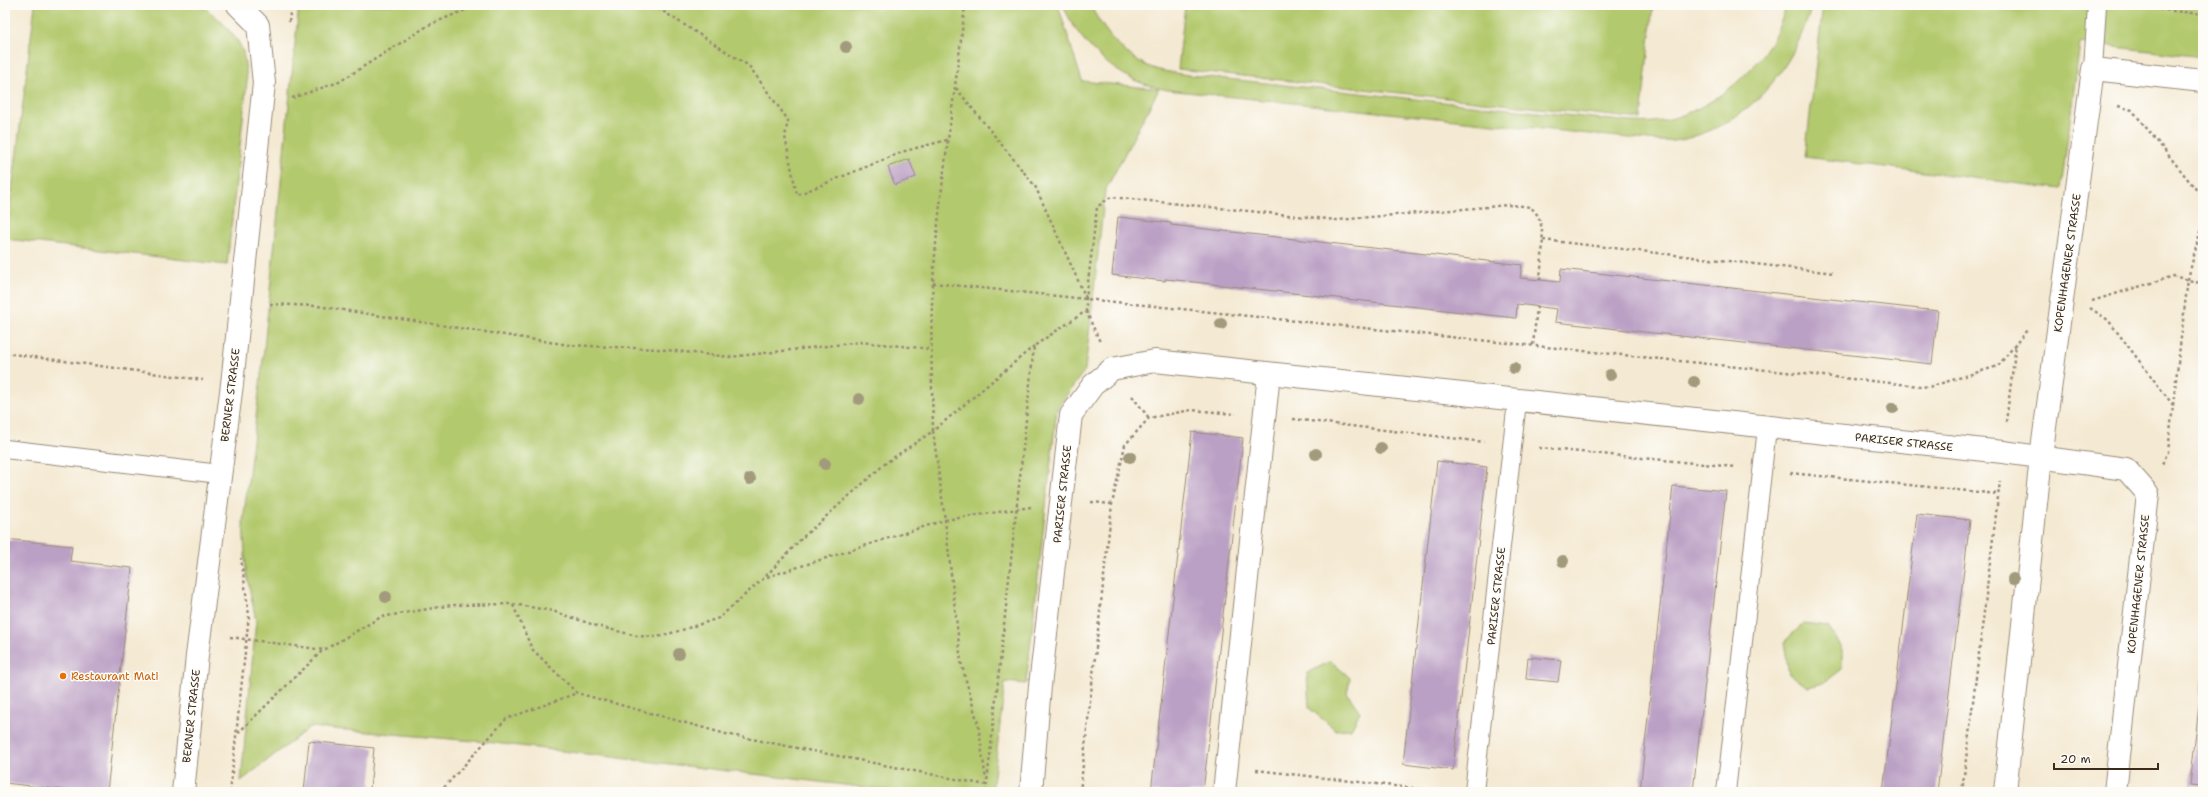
<svg xmlns="http://www.w3.org/2000/svg" width="2208" height="797" viewBox="0 0 2208 797" font-family="'Shantell Sans',sans-serif">
  <style>
    .green { fill: #b3c96d; stroke: #777a46 }
    .building { fill: #bba0c5 }
    .lines { fill: none; stroke-linecap: round; stroke-linejoin: round }
    .service-casing { stroke: #988a78; stroke-width: 20 }
    .minor-casing { stroke: #988a78; stroke-width: 24 }
    .path { stroke: #988a78; stroke-width: 2.5; stroke-dasharray: 3 3; stroke-linecap: butt }
    .service { stroke: #fff; stroke-width: 18 }
    .minor { stroke: #fff; stroke-width: 22 }
    .tree { fill: #a29a7c }
    .food-dot { fill: #e8710a; stroke: #fdfcf7; stroke-width: 1.5 }
    .labels { text-anchor: middle; stroke-width: 3; stroke-linejoin: round; paint-order: stroke }
    .street-label { font-size: 11px; fill: #3b2a1e; stroke: #fdfcf7 }
    .food-label { font-size: 11px; fill: #c56008; stroke: #fdfcf7; text-anchor: start }
  </style>
  <rect width="100%" height="100%" fill="#fdfcf7"/>
  <filter id="ink" filterUnits="userSpaceOnUse"><feTurbulence type="fractalNoise" baseFrequency=".025" numOctaves="2"/><feDisplacementMap in="SourceGraphic" scale="8" xChannelSelector="R" yChannelSelector="G"/><feConvolveMatrix kernelMatrix="1 2 1 2 8 2 1 2 1" color-interpolation-filters="sRGB"/></filter>
  <filter id="wash" filterUnits="userSpaceOnUse"><feTurbulence type="fractalNoise" baseFrequency=".012" numOctaves="4" result="noise"/><feDisplacementMap in="SourceGraphic" scale="16" xChannelSelector="R" yChannelSelector="G"/><feGaussianBlur stdDeviation="0.9" result="paint"/><feColorMatrix in="noise" values="0 0 0 0 0 0 0 0 0 0 0 0 0 0 0 0 0 1.4 0 .05"/><feComposite in="paint" operator="in"/></filter>
  <g filter="url(#wash)">
    <rect width="100%" height="100%" fill="#f4e9d2"/>
    <g class="green">
      <path d="M35 5H198C213 10 239 38 243 52 245 61 246 71 247 81L227 265 6 239Z"/>
      <path d="M299 5H1058L1082 81 1159 89 1105 191 1085 370 1057 408 1026 684 1005 682 992 792H903L486 742 310 727 241 781 256 621 246 571 243 522 262 368Z"/>
      <path d="M1063 5H1090C1104 31 1122 55 1150 67 1159 71 1171 72 1181 74L1630 122C1638 122 1647 123 1654 122 1712 115 1773 62 1786 5H1812C1796 62 1758 114 1701 134 1692 137 1683 140 1674 141 1662 142 1649 140 1638 139L1167 90C1156 87 1144 85 1134 80 1103 65 1076 37 1063 5Z"/>
      <path d="M1185 5H1653L1641 119 1178 69Z"/>
      <path d="M1823 5H2203V57L2080 43 2061 189 1805 157Z"/>
      <path d="M1804 623 1828 626 1842 647V669L1824 683 1808 687 1789 674 1784 642Z"/>
      <path d="M1331 661 1350 678 1347 693 1360 712 1351 729 1336 730 1309 708 1307 673Z"/>
    </g>
    <g id="blocks">
      <g class="building">
        <path d="M909 159 916 177 895 185 888 167Z"/>
        <path d="M1118 217 1171 223V225L1522 265 1520 278 1560 282 1561 269 1938 311 1932 364 1555 322 1557 309 1517 304 1516 318 1176 280 1165 279V281L1112 275Z"/>
        <path d="M1192 432 1243 438 1230 553 1203 792H1151Z"/>
        <path d="M1437 461 1487 467 1453 770 1403 764Z"/>
        <path d="M1673 486 1726 491 1693 792H1647L1640 791Z"/>
        <path d="M1917 514 1970 520 1937 792H1883Z"/>
        <path d="M5 539 72 546 70 561 132 568 107 792H82L5 783Z"/>
        <path d="M1528 657 1561 660 1558 682 1526 679Z"/>
        <path d="M2202 679H2203V786L2190 785Z"/>
        <path d="M309 741 374 748 370 789 381 792H304Z"/>
      </g>
    </g>
  </g>
  <g filter="url(#ink)">
    <use href="#blocks" fill-opacity="0" stroke="#988a78" stroke-width="1"/>
    <g class="lines">
      <g class="service-casing">
        <g id="service">
          <path d="M2093 69 2097 5"/>
          <path d="M5 449 220 474"/>
          <path d="M1474 792 1517 401"/>
          <path d="M1726 792 1767 428"/>
        </g>
      </g>
      <g class="minor-casing">
        <g id="minor">
          <path d="M183 792 197 656 232 384 264 83 258 25 238 5"/>
          <path d="M1031 792 1040 686 1071 415 1093 385 1112 369 1155 361 2003 452 2126 469 2148 494 2115 792"/>
          <path d="M1224 792 1269 374"/>
          <path d="M2005 792 2041 457 2093 69 2203 81"/>
        </g>
      </g>
      <g class="path">
        <path d="M653 5 749 66 788 120 785 137 797 195 905 151 947 140"/>
        <path d="M2124 6 2203 14"/>
        <path d="M289 22 291 5"/>
        <path d="M956 88 1035 186 1086 298"/>
        <path d="M292 98 339 82 429 25 477 5"/>
        <path d="M2118 106 2132 110 2203 198"/>
        <path d="M1543 240 1834 273"/>
        <path d="M933 283 1929 387 1998 366 2027 330"/>
        <path d="M2092 301 2174 276 2203 284"/>
        <path d="M270 304 317 306 569 345 657 349 730 357 861 342 931 349"/>
        <path d="M2090 308 2108 320 2173 405 2168 452 2161 466"/>
        <path d="M1086 311 1100 342"/>
        <path d="M1533 345 1537 307"/>
        <path d="M5 353 203 380"/>
        <path d="M1132 396 1149 418"/>
        <path d="M2173 405 2188 279 2203 220"/>
        <path d="M1293 419 1484 442"/>
        <path d="M2006 422 2016 344"/>
        <path d="M1539 448 1735 467"/>
        <path d="M1790 473 1998 494"/>
        <path d="M1091 502 1112 504"/>
        <path d="M1031 507 945 520 933 431 1034 346"/>
        <path d="M767 577 945 520 961 662 978 724 986 780"/>
        <path d="M513 605 532 649 577 693 726 734 986 785"/>
        <path d="M230 637 324 650 381 617 452 605 513 604 553 611 597 626 637 636 657 637 682 630 719 618 765 577 803 537 887 462 933 431C932 382 930 332 933 282 939 190 955 97 965 5"/>
        <path d="M238 733 323 650"/>
        <path d="M1256 770 1446 792"/>
        <path d="M230 792 249 615 241 558"/>
        <path d="M440 792 506 719 577 693"/>
        <path d="M986 792 1034 346 1086 311V299L1097 207 1111 197 1337 220 1509 205C1515 206 1526 205 1531 208 1549 220 1541 261 1540 280"/>
        <path d="M1080 792 1112 504 1125 445 1149 418 1191 410 1236 414"/>
        <path d="M1962 792 2000 481"/>
      </g>
      <use href="#service" class="service"/>
      <use href="#minor" class="minor"/>
    </g>
    <g class="tree">
      <circle cx="846" cy="47" r="6"/>
      <circle cx="1221" cy="324" r="6"/>
      <circle cx="1514" cy="368" r="6"/>
      <circle cx="1610" cy="375" r="6"/>
      <circle cx="1694" cy="382" r="6"/>
      <circle cx="859" cy="399" r="6"/>
      <circle cx="1893" cy="408" r="6"/>
      <circle cx="1381" cy="448" r="6"/>
      <circle cx="1316" cy="454" r="6"/>
      <circle cx="1130" cy="457" r="6"/>
      <circle cx="825" cy="464" r="6"/>
      <circle cx="750" cy="479" r="6"/>
      <circle cx="1563" cy="561" r="6"/>
      <circle cx="2013" cy="579" r="6"/>
      <circle cx="386" cy="597" r="6"/>
      <circle cx="679" cy="654" r="6"/>
    </g>
  </g>
  <circle class="food-dot" cx="63" cy="676" r="4"/>
  <g class="labels">
    <g class="street-label">
      <text transform="translate(2067 263) rotate(-82)" y="4">KOPENHAGENER STRASSE</text>
      <text transform="translate(230 395) rotate(-83)" y="4">BERNER STRASSE</text>
      <text transform="translate(1904 442) rotate(6)" y="4">PARISER STRASSE</text>
      <text transform="translate(1062 494) rotate(-84)" y="4">PARISER STRASSE</text>
      <text transform="translate(2138 584) rotate(-84)" y="4">KOPENHAGENER STRASSE</text>
      <text transform="translate(1496 596) rotate(-84)" y="4">PARISER STRASSE</text>
      <text transform="translate(191 716) rotate(-84)" y="4">BERNER STRASSE</text>
    </g>
    <g class="food-label">
      <text x="71" y="680">Restaurant Mati</text>
    </g>
  </g>
  <rect width="2208" height="797" fill="none" stroke="#fdfcf7" stroke-width="20"/>
  <path d="M2054 763v6h104v-6" fill="none" stroke="#3b2a1e" stroke-width="2"/>
  <text x="2060" y="763" font-size="12" fill="#3b2a1e" stroke="#fdfcf7" stroke-width="3" paint-order="stroke">20 m</text>
</svg>
